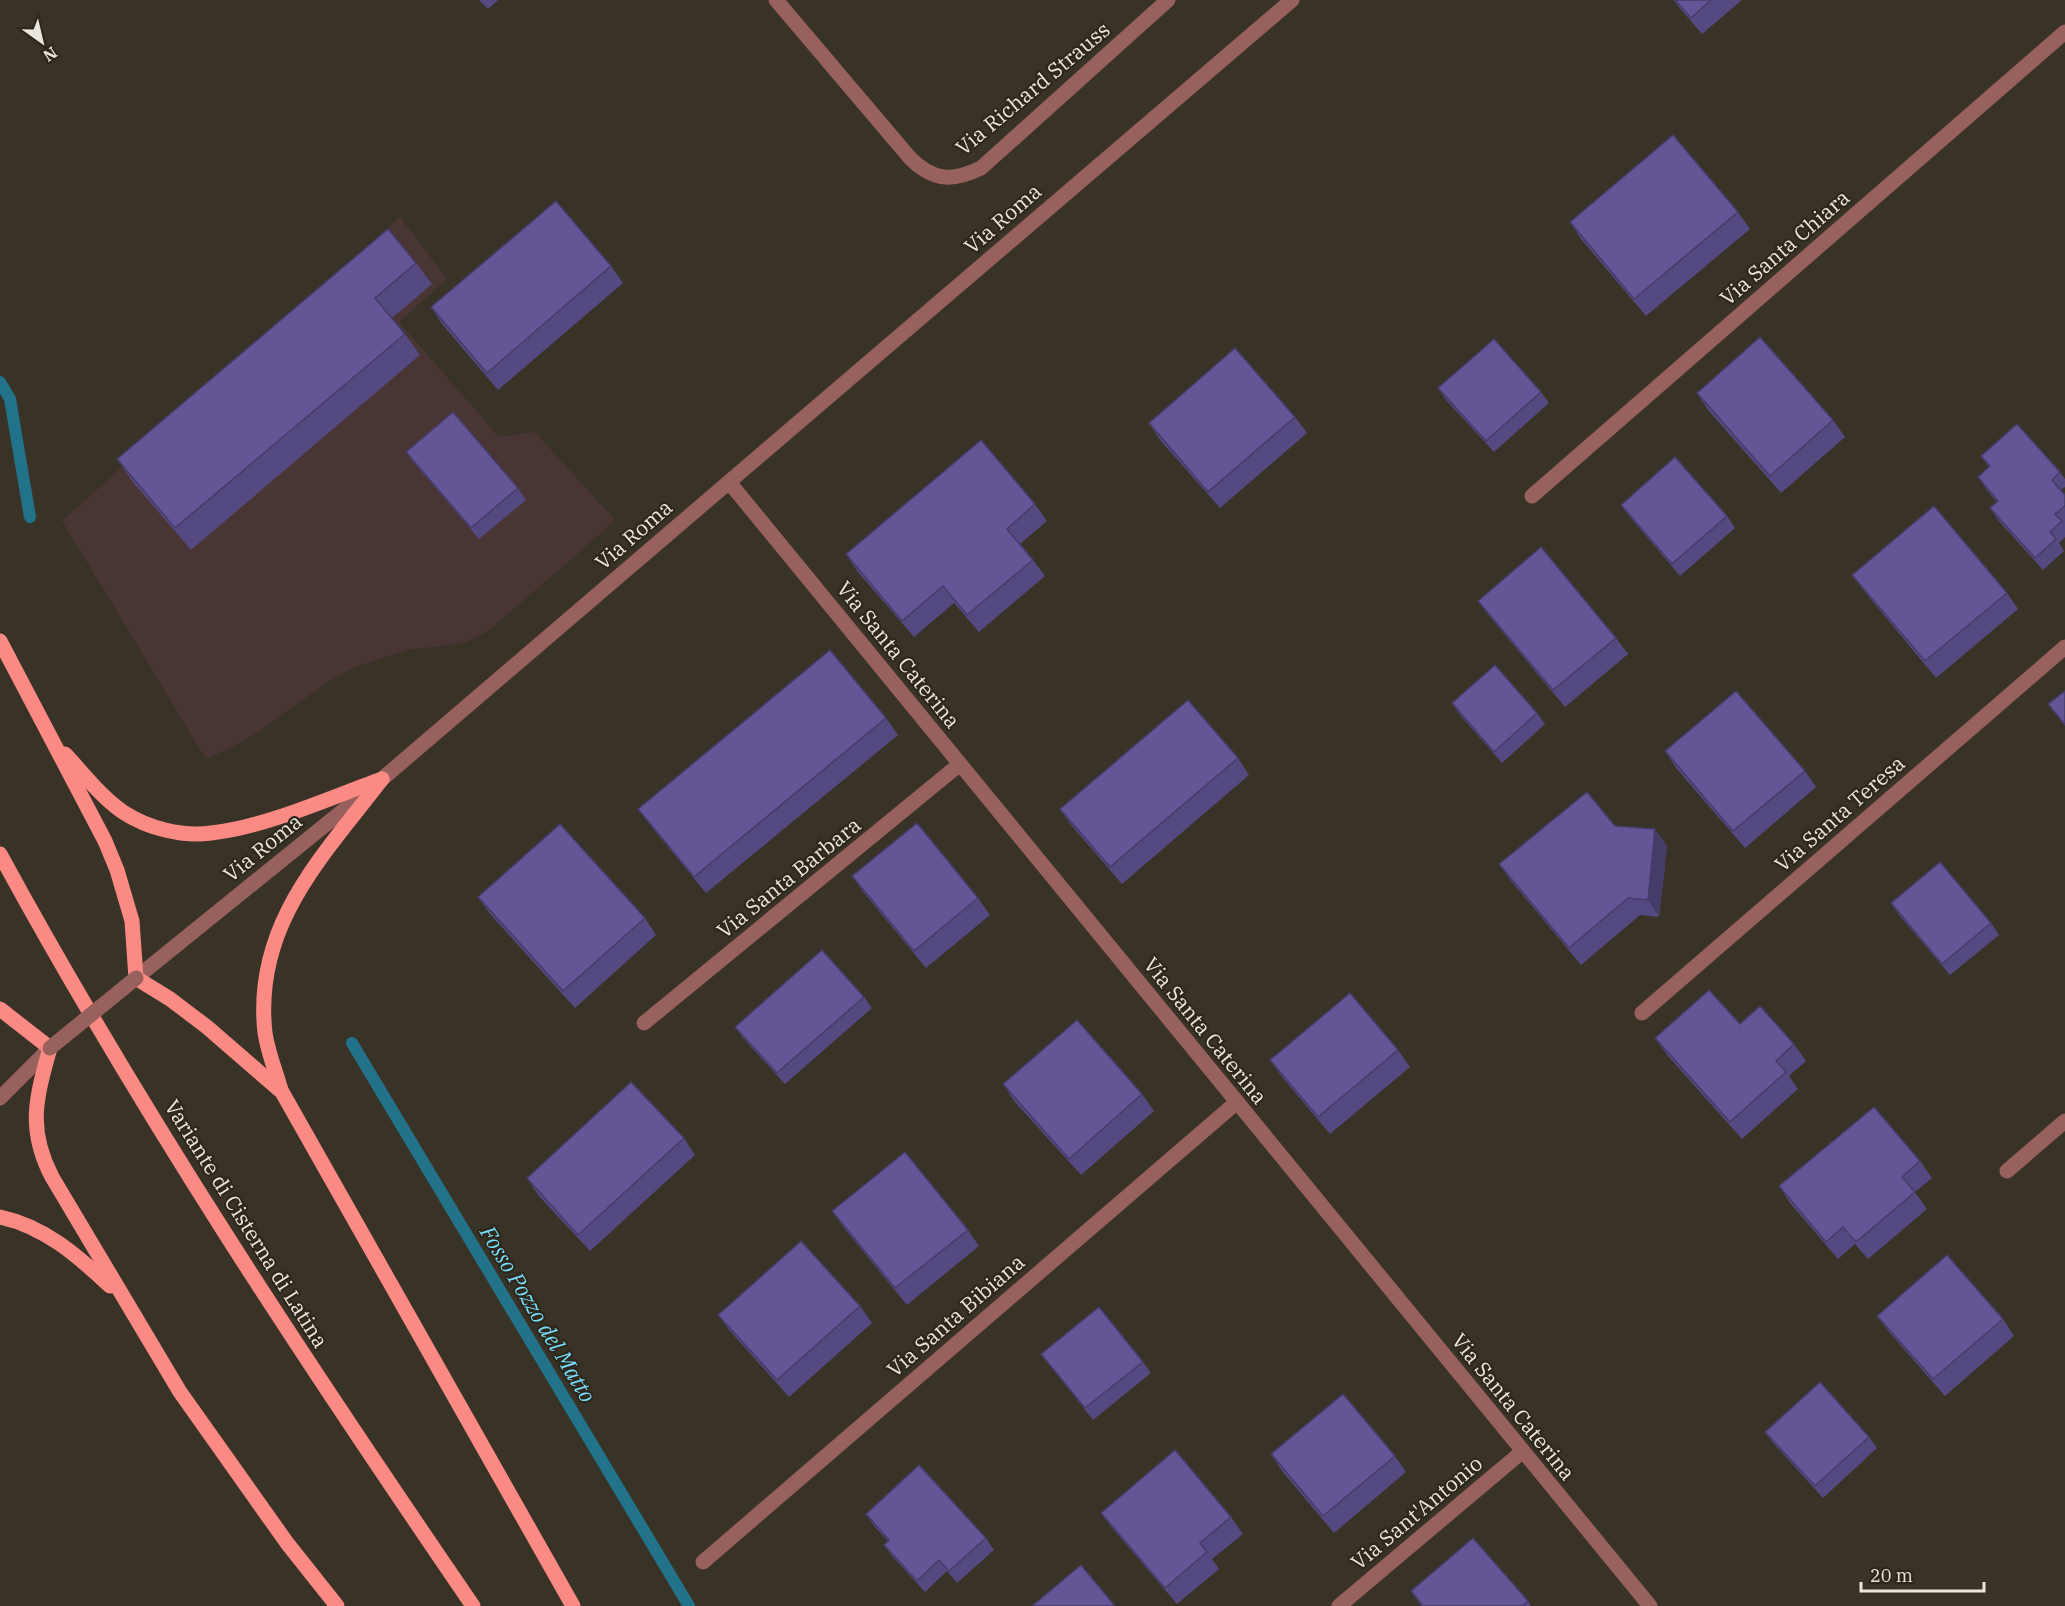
<svg xmlns="http://www.w3.org/2000/svg" width="2065" height="1606" viewBox="0 0 2065 1606" font-family="'IBM Plex Serif',serif">
  <style>
    .industrial { fill: #493534 }
    .lines { fill: none; stroke-linecap: round; stroke-linejoin: round }
    .stream { stroke: #227389; stroke-width: 12 }
    .minor { stroke: #98615d; stroke-width: 15 }
    .tertiary { stroke: #98615d; stroke-width: 15 }
    .primary { stroke: #fb8a84; stroke-width: 15 }
    .tertiary-bridge { stroke: #98615d; stroke-width: 15 }
    .wall { fill: #554981 }
    .shaded-wall { fill: #453c69 }
    .building { fill: #635596; stroke: #453c69; stroke-width: 1.5 }
    .labels { text-anchor: middle; stroke-width: 4.5; stroke-linejoin: round; paint-order: stroke }
    .street-label { font-size: 21px; fill: #eae6de; stroke: #2e281c }
    .water-label { font-size: 22px; font-style: italic; fill: #76dfff; stroke: #2e281c }
  </style>
  <rect width="100%" height="100%" fill="#393226"/>
  <path class="industrial" d="M400 217 447 279 399 322 499 437 535 432 615 520 591 542 488 631 465 643 408 650 353 668 329 681 257 733 233 747 206 759 62 521Z"/>
  <g class="lines">
    <g class="stream">
      <path d="M0 382 10 399 30 517"/>
      <path d="M352 1043 689 1606"/>
    </g>
    <g class="minor">
      <path d="M776 0 910 158C933 181 952 182 981 168L1168 0"/>
      <path d="M729 482 1650 1606"/>
      <path d="M1532 496 2065 32"/>
      <path d="M1642 1013 2065 647"/>
      <path d="M644 1023 960 764"/>
      <path d="M2007 1171 2065 1121"/>
      <path d="M703 1562 1237 1102"/>
      <path d="M1339 1606 1523 1451"/>
    </g>
    <g class="tertiary">
      <path d="M136 978 382 779 1292 0"/>
      <path d="M0 1098 50 1048"/>
    </g>
    <g class="primary">
      <path d="M0 641 105 841 117 870 132 921 136 978 170 999 207 1027 282 1092 573 1606"/>
      <path d="M65 754C83 773 101 797 123 812 147 828 182 837 211 833 266 827 329 798 382 779"/>
      <path d="M0 854C142 1115 306 1362 473 1606"/>
      <path d="M0 1009 50 1048C36 1098 27 1129 52 1177L180 1392 287 1543 337 1606"/>
      <path d="M281 1090C276 1072 268 1053 265 1033 253 926 322 857 382 779"/>
      <path d="M0 1217C44 1226 78 1256 110 1286"/>
    </g>
    <path class="tertiary-bridge" d="M50 1048 136 978"/>
  </g>
  <g class="wall">
    <path d="M479 0H498L488 9Z"/>
    <path d="M1673 0H1742L1702 34Z"/>
    <path d="M1738 212 1750 229 1646 316 1581 239 1570 222Z"/>
    <path d="M416 263 432 284 392 318 405 334 420 355 191 550 132 481 117 459Z"/>
    <path d="M611 266 623 283 498 390 442 324 431 307Z"/>
    <path d="M1438 388 1541 392 1549 403 1494 452 1446 400Z"/>
    <path d="M1697 393 1833 420 1845 437 1781 493 1708 410Z"/>
    <path d="M1295 417 1307 433 1220 508 1160 440 1149 423Z"/>
    <path d="M406 452 518 488 526 500 479 539 414 463Z"/>
    <path d="M1981 456 2060 472 2065 479V487L2061 490 2065 495V537L2059 543 2064 551 2043 570 1998 520 1990 508 1997 502 1986 489 1978 477 1989 467Z"/>
    <path d="M1035 504 1047 521 1020 544 1033 560 1045 576 979 632 954 603 914 637 857 571 846 554Z"/>
    <path d="M1621 505 1727 516 1735 528 1680 576 1629 516Z"/>
    <path d="M1852 575 2007 593 2018 609 1936 678 1864 591Z"/>
    <path d="M1478 601 1616 638 1628 654 1565 707 1490 617Z"/>
    <path d="M1452 703 1537 713 1545 724 1502 763 1460 715Z"/>
    <path d="M886 718 898 735 706 893 650 825 638 809Z"/>
    <path d="M1665 751 1805 771 1816 787 1745 848 1676 768Z"/>
    <path d="M1238 758 1249 775 1122 884 1072 826 1060 809Z"/>
    <path d="M1615 826 1655 829 1667 846 1659 917 1640 915 1581 965 1511 881 1499 864Z"/>
    <path d="M852 876 978 898 990 915 926 968 864 893Z"/>
    <path d="M478 897 645 918 656 935 575 1008 490 914Z"/>
    <path d="M1891 903 1991 923 1999 935 1950 975 1899 915Z"/>
    <path d="M864 997 872 1008 785 1084 743 1038 735 1027Z"/>
    <path d="M1740 1024 1794 1044 1806 1061 1789 1076 1798 1089 1742 1139 1667 1055 1655 1038Z"/>
    <path d="M1398 1050 1410 1067 1330 1134 1282 1077 1270 1060Z"/>
    <path d="M1003 1084 1142 1094 1154 1111 1081 1175 1014 1101Z"/>
    <path d="M684 1138 695 1155 590 1251 538 1195 527 1178Z"/>
    <path d="M1920 1161 1932 1178 1915 1192 1927 1209 1868 1259 1855 1244 1838 1259 1790 1203 1779 1186Z"/>
    <path d="M832 1211 968 1230 979 1246 907 1305 844 1228Z"/>
    <path d="M860 1306 872 1323 789 1397 730 1331 718 1315Z"/>
    <path d="M1877 1316 2003 1319 2014 1336 1945 1396 1889 1332Z"/>
    <path d="M1041 1354 1143 1362 1151 1373 1093 1420Z"/>
    <path d="M1765 1432 1869 1437 1877 1448 1823 1498 1773 1443Z"/>
    <path d="M1271 1454 1395 1456 1406 1472 1334 1533 1282 1471Z"/>
    <path d="M1101 1513 1231 1517 1243 1534 1212 1559 1219 1569 1177 1604 1113 1529Z"/>
    <path d="M866 1514 986 1538 994 1550 957 1583 947 1571 925 1592 892 1556 884 1545 888 1541 874 1526Z"/>
    <path d="M1411 1591 1528 1601 1531 1606H1421Z"/>
  </g>
  <path class="shaded-wall" d="M1655 829 1667 846 1659 917 1648 900Z"/>
  <g class="building">
    <path d="M1675 0H1711L1691 18Z"/>
    <path d="M1673 135 1738 212 1634 299 1570 222Z"/>
    <path d="M556 201 611 266 487 373 431 307Z"/>
    <path d="M388 229 416 263 375 298 405 334 175 528 117 459Z"/>
    <path d="M1760 337 1833 420 1770 476 1697 393Z"/>
    <path d="M1494 339 1541 392 1486 441 1438 388Z"/>
    <path d="M1235 348 1295 417 1208 492 1149 423Z"/>
    <path d="M453 412 518 488 471 528 406 452Z"/>
    <path d="M2017 424 2060 472 2052 480 2065 495V506L2055 514 2062 521 2050 532 2056 539 2035 558 1990 508 1998 501 1978 477 1990 466 1981 456Z"/>
    <path d="M981 440 1035 504 1007 529 1033 560 967 615 943 586 902 621 846 554Z"/>
    <path d="M1675 457 1727 516 1672 564 1621 505Z"/>
    <path d="M1934 506 2007 593 1925 661 1852 575Z"/>
    <path d="M1541 547 1616 638 1553 690 1478 601Z"/>
    <path d="M830 650 886 718 694 877 638 809Z"/>
    <path d="M1495 665 1537 713 1494 752 1452 703Z"/>
    <path d="M1736 691 1805 771 1733 831 1665 751Z"/>
    <path d="M2065 691V725L2048 704Z"/>
    <path d="M1188 700 1238 758 1110 867 1060 809Z"/>
    <path d="M1587 792 1615 826 1655 829 1648 900 1628 898 1569 948 1499 864Z"/>
    <path d="M917 823 978 898 914 951 852 876Z"/>
    <path d="M560 824 645 918 563 991 478 897Z"/>
    <path d="M1940 862 1991 923 1942 964 1891 903Z"/>
    <path d="M822 950 864 997 777 1073 735 1027Z"/>
    <path d="M1709 990 1740 1024 1760 1006 1794 1044 1776 1061 1786 1072 1730 1122 1655 1038Z"/>
    <path d="M1350 993 1398 1050 1318 1117 1270 1060Z"/>
    <path d="M1077 1020 1142 1094 1069 1159 1003 1084Z"/>
    <path d="M631 1082 684 1138 578 1235 527 1178Z"/>
    <path d="M1874 1107 1920 1161 1902 1177 1915 1192 1856 1242 1843 1227 1826 1242 1779 1186Z"/>
    <path d="M905 1152 968 1230 895 1288 832 1211Z"/>
    <path d="M801 1241 860 1306 777 1380 718 1315Z"/>
    <path d="M1947 1255 2003 1319 1933 1379 1877 1316Z"/>
    <path d="M1099 1307 1143 1362 1085 1408 1041 1354Z"/>
    <path d="M1820 1382 1869 1437 1815 1486 1765 1432Z"/>
    <path d="M1343 1394 1395 1456 1323 1516 1271 1454Z"/>
    <path d="M1175 1450 1231 1517 1200 1543 1207 1552 1165 1588 1101 1513Z"/>
    <path d="M919 1465 986 1538 949 1571 939 1560 917 1581 884 1545 889 1540 866 1514Z"/>
    <path d="M1473 1538 1528 1601 1522 1606H1423L1411 1591Z"/>
    <path d="M1081 1565 1115 1606H1032Z"/>
  </g>
  <g class="labels">
    <g class="street-label">
      <text transform="translate(1033 89) rotate(-40)" y="7">Via Richard Strauss</text>
      <text transform="translate(1003 219) rotate(-41)" y="7">Via Roma</text>
      <text transform="translate(1785 248) rotate(-41)" y="7">Via Santa Chiara</text>
      <text transform="translate(634 535) rotate(-41)" y="7">Via Roma</text>
      <text transform="translate(898 655) rotate(51)" y="7">Via Santa Caterina</text>
      <text transform="translate(1840 814) rotate(-41)" y="7">Via Santa Teresa</text>
      <text transform="translate(263 848) rotate(-39)" y="7">Via Roma</text>
      <text transform="translate(789 878) rotate(-39)" y="7">Via Santa Barbara</text>
      <text transform="translate(1205 1031) rotate(51)" y="7">Via Santa Caterina</text>
      <text transform="translate(246 1224) rotate(58)" y="7">Variante di Cisterna di Latina</text>
      <text transform="translate(956 1316) rotate(-41)" y="7">Via Santa Bibiana</text>
      <text transform="translate(1513 1407) rotate(51)" y="7">Via Santa Caterina</text>
      <text transform="translate(1417 1513) rotate(-40)" y="7">Via Sant'Antonio</text>
    </g>
    <g class="water-label">
      <text transform="translate(538 1314) rotate(59)" y="8">Fosso Pozzo del Matto</text>
    </g>
  </g>
  <g transform="translate(42 42) rotate(146)" stroke="#2e281c" stroke-width="4.5" paint-order="stroke">
  <path d="M0-4.5L10 22L0 15L-10 22Z" fill="#eae6de"/>
  <text y="-9" font-size="16" font-weight="bold" text-anchor="middle" fill="#eae6de">N</text>
  </g>
  <path d="M1861 1582v9h123v-9" fill="none" stroke="#eae6de" stroke-width="3"/>
  <text x="1870" y="1582" font-size="18" fill="#eae6de" stroke="#2e281c" stroke-width="4.5" paint-order="stroke">20 m</text>
</svg>
